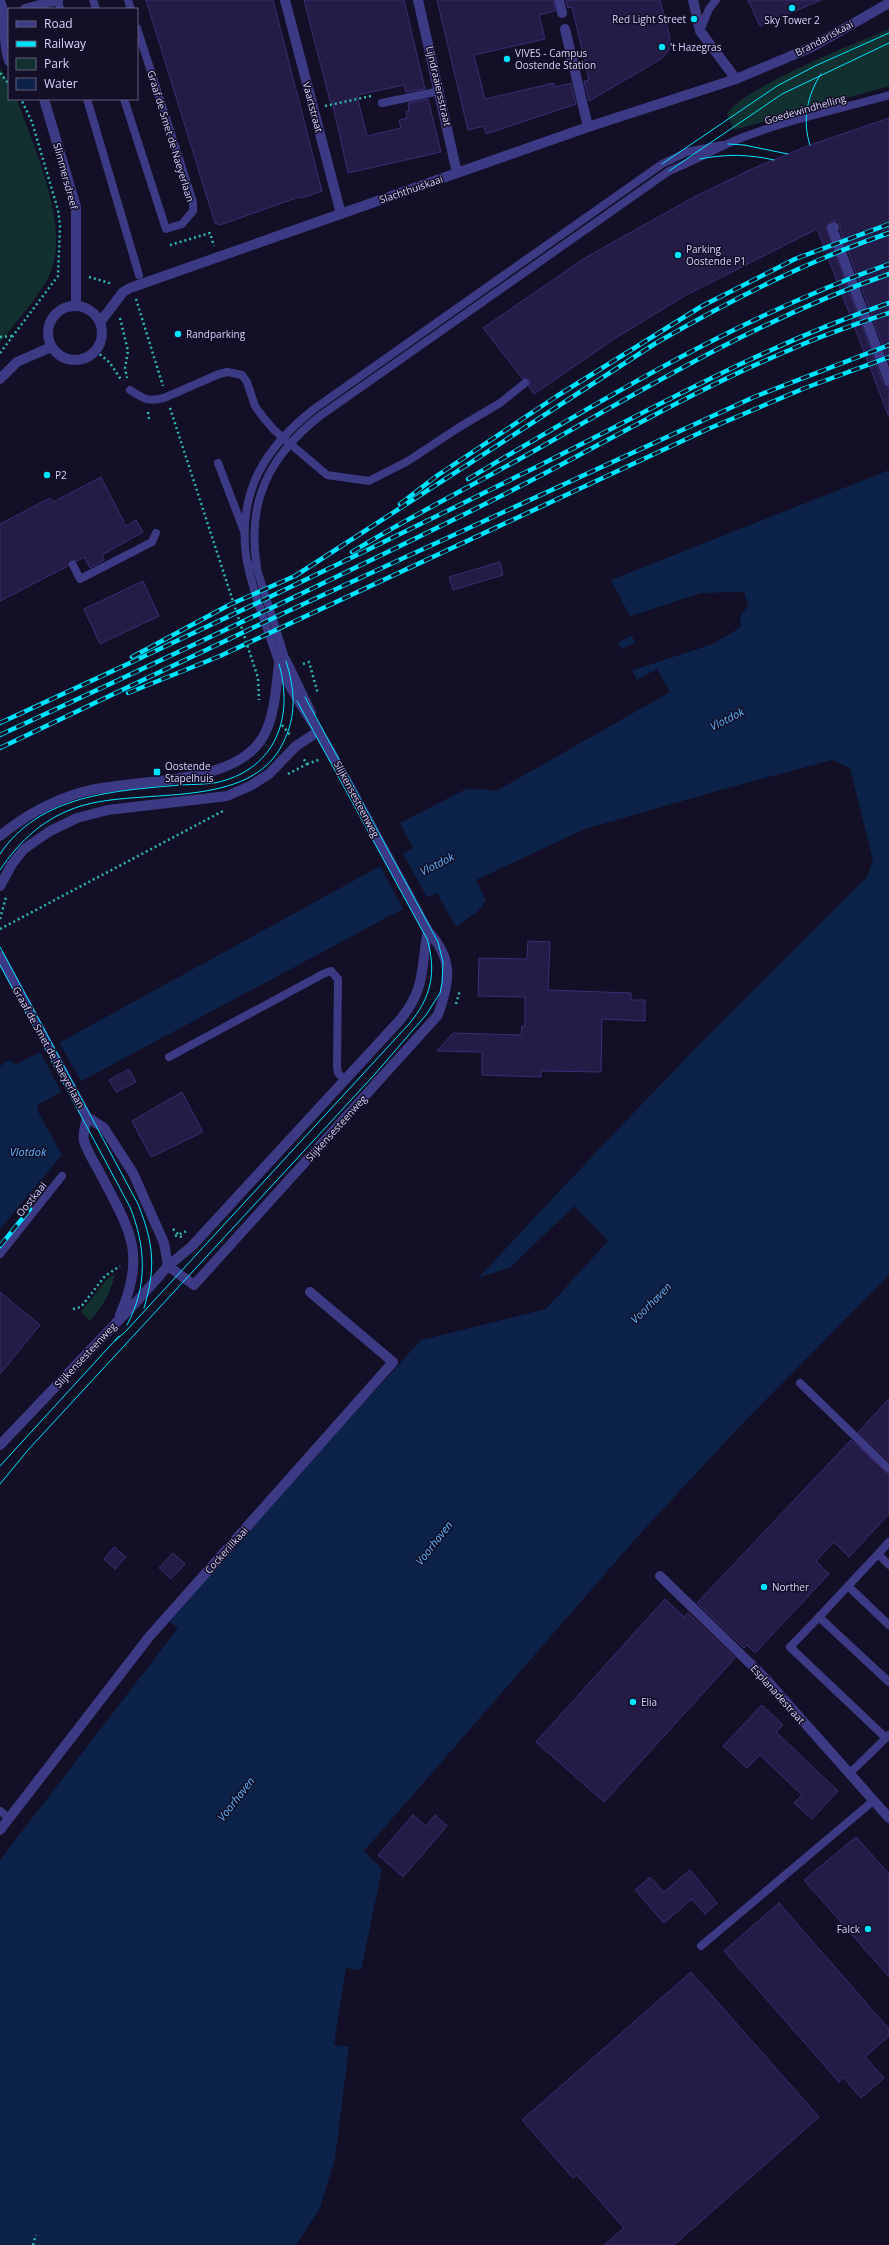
<svg xmlns="http://www.w3.org/2000/svg" width="889" height="2245" viewBox="0 0 889 2245" font-family="'Open Sans',sans-serif">
  <style>
    .green { fill: #12302f }
    .water { fill: #0c2248 }
    .pier { fill: #130f26 }
    .building { fill: #241b47; stroke: #3b2d73 }
    .lines { fill: none; stroke-linecap: round; stroke-linejoin: round }
    .path { stroke: #2fb8b0; stroke-width: 2.5; stroke-dasharray: 2 3; stroke-linecap: butt }
    .lane { stroke: #3d3a85; stroke-width: 8 }
    .street { stroke: #3d3a85; stroke-width: 10 }
    .tram { stroke: #00e5ff; stroke-width: 1 }
    .rail-casing { stroke: #00e5ff; stroke-width: 4.5 }
    .rail { stroke: #130f26; stroke-width: 3; stroke-dasharray: 9; stroke-linecap: butt }
    .poi-dot { fill: #00e5ff; stroke: #130f26; stroke-width: 1.5 }
    .labels { text-anchor: middle; stroke-width: 3; stroke-linejoin: round; paint-order: stroke }
    .poi-label { font-size: 10px; fill: #d9d4ff; stroke: #130f26; text-anchor: start }
    .street-label { font-size: 10px; fill: #d9d4ff; stroke: #130f26 }
    .water-label { font-size: 11px; font-style: italic; fill: #62b6ff; stroke: #130f26 }
  </style>
  <rect width="100%" height="100%" fill="#130f26"/>
  <g class="green">
    <path d="M889 29V86L734 130 727 114C745 86 855 44 889 29Z"/>
    <path d="M0 68 9 83V99H17C33 147 71 225 50 274 42 293 13 325 0 343Z"/>
    <path d="M115 1274C111 1293 103 1306 90 1321L81 1312 107 1279Z"/>
  </g>
  <path class="water" d="M889 470V1275L740 1426 638 1536 364 1851 382 1869 361 1970 346 1968 334 2045 349 2047 335 2159 320 2208 296 2245H0V1860L178 1628 167 1620C340 1428 513 1237 693 1051 750 992 809 935 867 877L873 860 850 768 832 760 717 791 585 829 476 880 486 900 478 911 456 927 437 893 399 911 61 1092 39 1104 37 1110 62 1155 0 1229V1066L9 1060 16 1064 66 1039 413 848 400 823 468 788 496 791 670 692 657 669 637 680 618 643 638 632 611 580Z"/>
  <g class="pier">
    <path d="M744 592 748 606 740 617 741 627 713 644 630 671 619 650 635 643 631 633 635 631 628 617 701 593Z"/>
    <path d="M402 852 428 899 404 911 379 864Z"/>
    <path d="M58 1040 82 1083 62 1093 39 1050Z"/>
    <path d="M574 1206 608 1241 546 1309 418 1341 476 1279 511 1267Z"/>
  </g>
  <g class="building">
    <path d="M146 0H273L322 191 302 198 299 197 220 225 215 223Z"/>
    <path d="M304 0H404L425 89 406 92 404 85 357 95 367 136 401 128 399 120 407 118 406 112 409 111 408 103 428 99 441 152 348 173 332 101H330Z"/>
    <path d="M437 0H553L555 11 539 15 545 39 474 55 485 99 554 83V87L571 83 576 104 486 134 484 126 468 130Z"/>
    <path d="M566 0H660L670 37 669 50 661 59 589 101 584 81 589 80 572 7 568 8Z"/>
    <path d="M748 0H821L760 26Z"/>
    <path d="M889 118V362L840 230V224L837 221H831L826 228 883 383 889 387V417L817 229 686 295 614 339 534 394 529 387 530 380 522 378 483 328 585 258 692 198 754 168 810 145Z"/>
    <path d="M101 477 126 526 136 520 143 532 102 555 104 560 90 568 84 557 77 561 71 560 68 566 0 601V524L50 498 53 502Z"/>
    <path d="M500 562 503 575 453 590 449 577Z"/>
    <path d="M143 581 159 616 100 644 84 609Z"/>
    <path d="M528 941 550 942 548 990 631 993V1000H645V1021L602 1019 601 1072 541 1071V1077L482 1075V1052L437 1051 453 1033 521 1035 522 1026H525V997L478 996 479 958 527 959Z"/>
    <path d="M129 1069 136 1082 116 1092 109 1080Z"/>
    <path d="M182 1092 203 1132 151 1157 132 1121Z"/>
    <path d="M0 1292 40 1325 0 1374Z"/>
    <path d="M889 1399V1461L858 1432Z"/>
    <path d="M851 1440 889 1474V1514L849 1557 834 1542 816 1561 829 1574 755 1653 747 1645 744 1648 697 1603Z"/>
    <path d="M114 1547 126 1557 115 1569 104 1559Z"/>
    <path d="M173 1553 185 1564 171 1579 159 1568Z"/>
    <path d="M665 1599 684 1617 688 1613 735 1658 604 1802 536 1742Z"/>
    <path d="M762 1705 783 1725 776 1732 838 1791 812 1819 794 1803 802 1795 760 1755 747 1768 723 1746Z"/>
    <path d="M413 1815 426 1826 435 1815 447 1826 403 1877 378 1855Z"/>
    <path d="M856 1837 889 1874V1977L804 1880Z"/>
    <path d="M690 1870 717 1903 705 1914 692 1899 664 1923 635 1890 650 1877 664 1892Z"/>
    <path d="M779 1903 889 2029V2036L865 2057 884 2078 861 2098 843 2077 839 2082 724 1951Z"/>
    <path d="M691 1972 819 2117 674 2245H604L624 2228 577 2175 573 2178 522 2120Z"/>
  </g>
  <g class="lines">
    <g class="path">
      <path d="M0 73 9 84"/>
      <path d="M325 106 371 96"/>
      <path d="M170 245 210 233 214 246"/>
      <path d="M89 277 113 284"/>
      <path d="M136 299 163 386"/>
      <path d="M120 318 128 351 125 368 127 378"/>
      <path d="M0 337 13 336"/>
      <path d="M96 351 110 363 122 381"/>
      <path d="M0 353 58 276 60 226 58 210 32 122 21 99"/>
      <path d="M170 408 258 678 259 700"/>
      <path d="M148 412 149 419"/>
      <path d="M303 664 309 662 318 694"/>
      <path d="M282 725 290 735"/>
      <path d="M307 764 321 759"/>
      <path d="M288 774 307 764 303 758"/>
      <path d="M0 919 6 897"/>
      <path d="M0 929 223 811"/>
      <path d="M456 1004 460 990"/>
      <path d="M173 1229 182 1238"/>
      <path d="M175 1236 187 1231"/>
      <path d="M73 1309 81 1307 105 1276 120 1266"/>
      <path d="M33 2245 36 2235"/>
    </g>
    <g class="lane">
      <path d="M58 0 60 9"/>
      <path d="M93 0 96 9"/>
      <path d="M128 0 131 9"/>
      <path d="M700 31 709 9 716 0"/>
      <path d="M87 99 139 275"/>
      <path d="M124 99 166 229 182 224 193 211V202L137 28"/>
      <path d="M382 103 440 91"/>
      <path d="M130 390C144 399 147 402 164 398L219 374 227 372 242 375 247 382 255 406 263 417 274 430 327 475 369 481 408 461 458 428 500 403 525 383"/>
      <path d="M218 463 244 531"/>
      <path d="M255 563 286 661"/>
      <path d="M73 565 80 579 152 542 156 533"/>
      <path d="M257 567C246 502 269 456 320 416L669 171C689 163 708 153 727 144 776 122 837 110 889 95"/>
      <path d="M279 664C269 632 251 589 246 556 238 490 265 448 314 409L662 164 687 152 722 145"/>
      <path d="M169 1057 323 974 331 971 338 979 337 1067 338 1073 345 1080"/>
      <path d="M0 1254 62 1176"/>
      <path d="M800 1383 889 1469"/>
      <path d="M889 1542 878 1554 889 1565"/>
      <path d="M878 1554 848 1586 889 1625"/>
      <path d="M848 1586 819 1617 889 1682"/>
      <path d="M819 1617 790 1647 886 1738"/>
      <path d="M849 1774 889 1735"/>
      <path d="M0 1811 9 1818"/>
      <path d="M701 1946 873 1801"/>
    </g>
    <g class="street">
      <path d="M285 0 341 214"/>
      <path d="M418 0 457 173"/>
      <path d="M559 0 562 13"/>
      <path d="M693 0 700 31 736 79"/>
      <path d="M0 1C9 23 1 40 9 61"/>
      <path d="M25 9 58 0"/>
      <path d="M565 29 588 127"/>
      <path d="M44 99 76 207V305"/>
      <path d="M834 227 832 228 889 381"/>
      <circle cx="75" cy="333" r="27"/>
      <path d="M101 321 123 292 130 288 588 127 736 79 812 47 889 3"/>
      <path d="M0 379 17 362 51 347"/>
      <path d="M286 661 311 713"/>
      <path d="M0 836C22 818 46 804 73 795 126 776 235 790 264 735 275 715 276 687 279 664"/>
      <path d="M0 886 12 864 24 849 50 831 77 818 108 810 227 796 250 786 269 774 296 746 319 731"/>
      <path d="M0 956 87 1117 104 1128 133 1173 164 1243 168 1266"/>
      <path d="M87 1117C86 1124 82 1135 84 1141 87 1151 94 1162 99 1171 128 1228 148 1251 120 1315"/>
      <path d="M168 1266 194 1285 438 1015C450 981 454 960 428 931L333 756C316 725 293 697 279 664"/>
      <path d="M0 1445 138 1300 168 1266 192 1246 400 1020C427 986 420 970 428 931"/>
      <path d="M660 1576 763 1676 889 1818"/>
      <path d="M0 1830 149 1637 393 1362 310 1292"/>
    </g>
    <g class="tram">
      <path d="M728 144 744 145 788 154"/>
      <path d="M810 145C802 121 807 95 821 74"/>
      <path d="M700 159C725 154 748 154 774 160"/>
      <path d="M662 164 777 86 815 66 889 33"/>
      <path d="M669 171 782 94 889 43"/>
      <path d="M0 854C40 794 115 791 180 785 195 784 212 785 226 780 279 763 293 713 279 664"/>
      <path d="M0 870C20 840 45 817 81 806 143 787 250 811 283 743 297 715 295 690 286 661"/>
      <path d="M0 947 138 1204C154 1244 156 1268 144 1308"/>
      <path d="M0 965 130 1207C146 1247 148 1286 127 1325"/>
      <path d="M115 1341 126 1331 409 1024C431 998 437 972 427 939L297 701"/>
      <path d="M0 1466 119 1336"/>
      <path d="M0 1484 28 1450 375 1074 426 1015 440 993 442 983 443 962 438 942 305 697"/>
    </g>
    <g class="rail-casing">
      <g id="rail">
        <path d="M468 479C603 399 740 316 889 264"/>
        <path d="M400 504 438 475 557 396 702 306 795 259 889 224"/>
        <path d="M352 552C414 514 478 483 541 447 654 383 765 317 889 274"/>
        <path d="M132 657 229 605 295 576 656 343C731 300 807 261 889 233"/>
        <path d="M128 693 220 656 708 429 805 388 889 357"/>
        <path d="M0 723C175 643 349 560 522 474 644 414 759 347 889 303"/>
        <path d="M0 735C169 657 338 578 505 494 600 446 693 390 792 349 823 335 856 324 889 313"/>
        <path d="M0 748 284 613 754 397 889 345"/>
        <path d="M0 1246 30 1209"/>
      </g>
    </g>
    <use href="#rail" class="rail"/>
  </g>
  <g class="poi-dot">
    <circle cx="792" cy="8" r="4"/>
    <circle cx="694" cy="19" r="4"/>
    <circle cx="662" cy="47" r="4"/>
    <circle cx="507" cy="59" r="4"/>
    <circle cx="678" cy="255" r="4"/>
    <circle cx="178" cy="334" r="4"/>
    <circle cx="47" cy="475" r="4"/>
    <rect x="153" y="768" width="8" height="8" rx="2"/>
    <circle cx="764" cy="1587" r="4"/>
    <circle cx="633" cy="1702" r="4"/>
    <circle cx="868" cy="1929" r="4"/>
  </g>
  <g class="labels">
    <g class="poi-label">
      <text x="686" y="23" text-anchor="end">Red Light Street</text>
      <text x="792" y="24" text-anchor="middle">Sky Tower 2</text>
      <text x="670" y="51">'t Hazegras</text>
      <text x="515" y="57">VIVES - Campus<tspan x="515" dy="12">Oostende Station</tspan></text>
      <text x="686" y="253">Parking<tspan x="686" dy="12">Oostende P1</tspan></text>
      <text x="186" y="338">Randparking</text>
      <text x="55" y="479">P2</text>
      <text x="165" y="770">Oostende<tspan x="165" dy="12">Stapelhuis</tspan></text>
      <text x="772" y="1591">Norther</text>
      <text x="641" y="1706">Elia</text>
      <text x="860" y="1933" text-anchor="end">Falck</text>
    </g>
    <g class="street-label">
      <text transform="translate(824 38) rotate(-28)" y="4">Brandariskaai</text>
      <text transform="translate(439 86) rotate(77)" y="4">Lijndraaiersstraat</text>
      <text transform="translate(313 107) rotate(75)" y="4">Vaartstraat</text>
      <text transform="translate(805 109) rotate(-16)" y="4">Goedewindhelling</text>
      <text transform="translate(171 136) rotate(73)" y="4">Graaf de Smet de Naeyerlaan</text>
      <text transform="translate(66 176) rotate(75)" y="4">Slimmersdreef</text>
      <text transform="translate(411 189) rotate(-19)" y="4">Slachthuiskaai</text>
      <text transform="translate(357 799) rotate(62)" y="4">Slijkensesteenweg</text>
      <text transform="translate(49 1047) rotate(61)" y="4">Graaf de Smet de Naeyerlaan</text>
      <text transform="translate(336 1128) rotate(-48)" y="4">Slijkensesteenweg</text>
      <text transform="translate(31 1199) rotate(-51)" y="4">Oostkaai</text>
      <text transform="translate(85 1355) rotate(-47)" y="4">Slijkensesteenweg</text>
      <text transform="translate(226 1550) rotate(-48)" y="4">Cockerillkaai</text>
      <text transform="translate(778 1694) rotate(48)" y="4">Esplanadestraat</text>
    </g>
    <g class="water-label">
      <text transform="translate(727 719) rotate(-27)" y="4">Vlotdok</text>
      <text transform="translate(437 864) rotate(-27)" y="4">Vlotdok</text>
      <text x="28" y="1156">Vlotdok</text>
      <text transform="translate(651 1303) rotate(-45)" y="4">Voorhaven</text>
      <text transform="translate(434 1543) rotate(-52)" y="4">Voorhaven</text>
      <text transform="translate(236 1799) rotate(-52)" y="4">Voorhaven</text>
    </g>
  </g>
  <rect x="8" y="8" width="130" height="92" fill="#130f26" stroke="#625e7d"/>
  <rect x="16" y="21" width="20" height="6" fill="#3d3a85" stroke="#625e7d"/>
  <text x="44" y="28" font-size="12" fill="#d9d4ff">Road</text>
  <rect x="16" y="41" width="20" height="6" fill="#00e5ff" stroke="#625e7d"/>
  <text x="44" y="48" font-size="12" fill="#d9d4ff">Railway</text>
  <rect x="16" y="58" width="20" height="12" fill="#12302f" stroke="#625e7d"/>
  <text x="44" y="68" font-size="12" fill="#d9d4ff">Park</text>
  <rect x="16" y="78" width="20" height="12" fill="#0c2248" stroke="#625e7d"/>
  <text x="44" y="88" font-size="12" fill="#d9d4ff">Water</text>
</svg>
